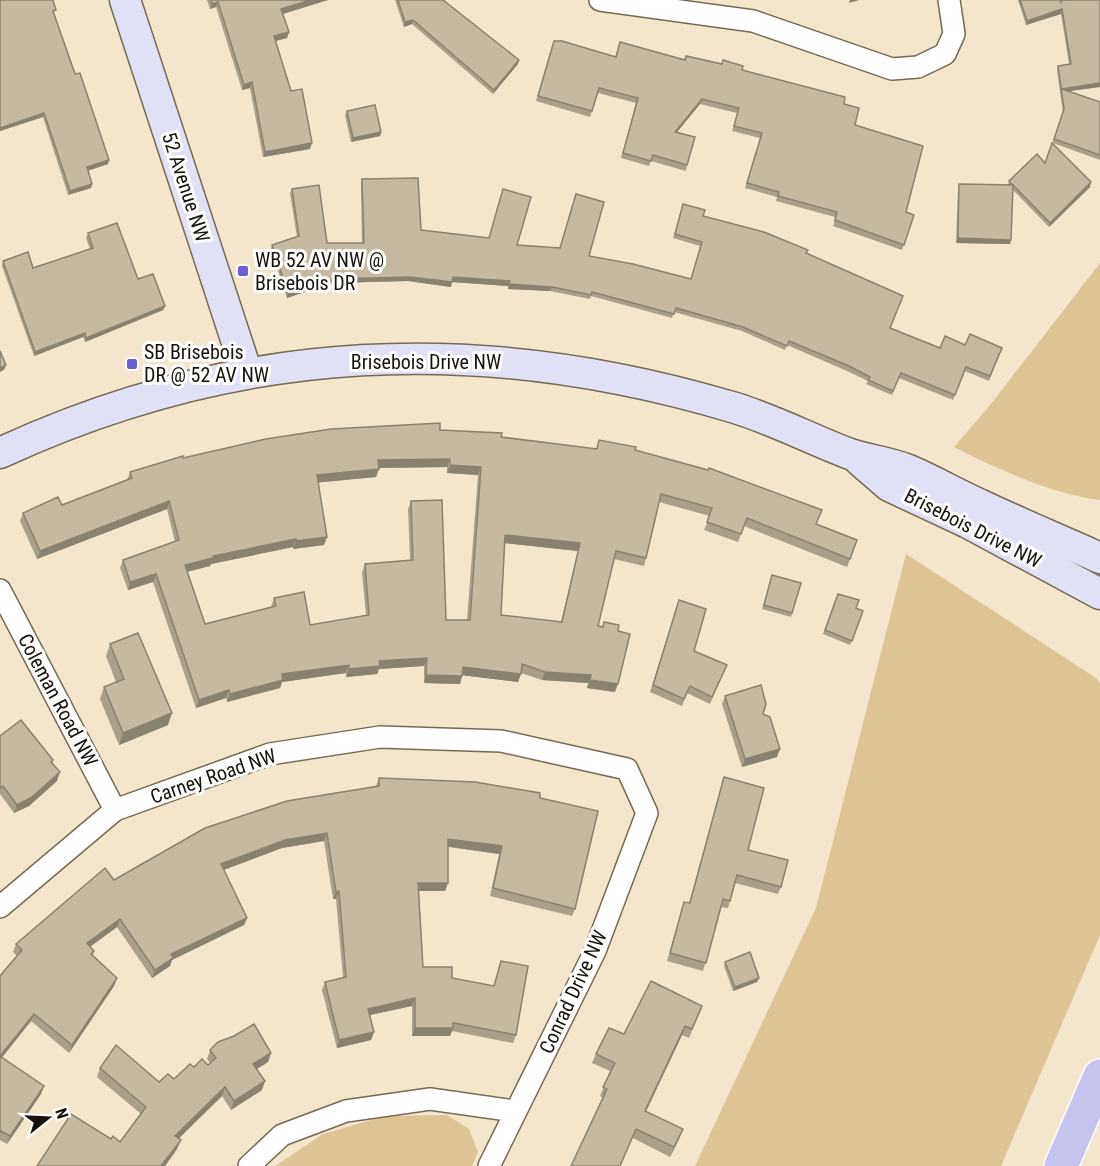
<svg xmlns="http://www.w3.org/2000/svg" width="1100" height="1166" viewBox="0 0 1100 1166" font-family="'Roboto Condensed',sans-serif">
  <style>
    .green { fill: #ddc493 }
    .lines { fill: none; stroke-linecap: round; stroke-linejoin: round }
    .street-casing { stroke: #766a54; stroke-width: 24 }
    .secondary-casing { stroke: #766a54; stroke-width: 33 }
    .primary-casing { stroke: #fff; stroke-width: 36 }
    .street { stroke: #fff; stroke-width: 21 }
    .secondary { stroke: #e1e1f6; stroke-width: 30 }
    .primary { stroke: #c4c4ee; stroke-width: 33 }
    .wall { fill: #a99f8a; fill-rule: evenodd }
    .shaded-wall { fill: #8a8271 }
    .building { fill: #c5b9a1; stroke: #8a8271; stroke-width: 1.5; fill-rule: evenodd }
    .poi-dot { fill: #6c5fd9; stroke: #fff; stroke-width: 2 }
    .labels { text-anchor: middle; stroke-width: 6; stroke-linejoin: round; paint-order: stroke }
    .street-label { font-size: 20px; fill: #17120a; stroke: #fff }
    .poi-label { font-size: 20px; fill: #17120a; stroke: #fff; text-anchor: start }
  </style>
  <rect width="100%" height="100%" fill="#f3e6cd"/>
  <g class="green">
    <path d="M1100 263V500C1050 493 999 470 954 447L991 404Z"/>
    <path d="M906 554 1096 678 1100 684V935L1001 1166H695L816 908Z"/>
    <path d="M447 1115 469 1129 478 1152 472 1166H275L323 1134 385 1116Z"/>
  </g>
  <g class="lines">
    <g class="street-casing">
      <g id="street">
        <path d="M600 0 753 21 892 69 918 67 945 54 954 34 949 0"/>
        <path d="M0 590 115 810"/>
        <path d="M0 907 115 810 270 754 380 737 501 741 627 769 647 813 595 951 489 1166"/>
        <path d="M249 1166 282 1135 346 1111 430 1099 515 1111"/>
      </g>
    </g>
    <g class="secondary-casing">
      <g id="secondary">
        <path d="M125 0 247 373"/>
        <path d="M0 453C240 342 479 332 732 407 773 419 810 439 850 454 868 460 888 462 906 469 931 479 954 493 979 504 1019 523 1060 540 1100 558"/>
        <path d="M859 460 889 486 968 523 1100 594"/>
      </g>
    </g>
    <g class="primary-casing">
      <path id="primary" d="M1061 1166 1100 1076"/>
    </g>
    <use href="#street" class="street"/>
    <use href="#secondary" class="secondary"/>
    <use href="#primary" class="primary"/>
  </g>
  <g class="wall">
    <path d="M0 0 54 14 108 164 88 171 92 184 91 188 68 195 43 117 0 131Z"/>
    <path d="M207 0H328L283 14 289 32 287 38 275 41 310 149 263 157 250 88 242 90 216 7 210 9Z"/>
    <path d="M395 0H443L518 64 493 94 412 24 404 27Z"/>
    <path d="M1018 0H1060L1061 1 1100 0V87L1070 91 1100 102V160L1053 143 1090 187 1049 227 1013 190 1010 244 956 243 958 188 959 184 1008 185 1009 181 1045 163 1063 113 1057 70 1058 66 1069 64 1061 14 1026 25Z"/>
    <path d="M620 42 685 60 742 70 844 104 855 125 906 212 914 215 902 250 833 226 835 217 776 201 777 197 745 188 760 138 732 131 737 113 700 104 677 132 687 165 686 171 651 161 649 166 621 158 636 103 598 93 590 117 536 101 552 46 615 57Z"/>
    <path d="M347 111 381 132 380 136 351 142 345 115Z"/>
    <path d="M362 179 421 230 589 256 691 279 700 246 673 238 683 204 703 216 806 253 890 328 940 348 965 345 1002 348 989 381 965 371 953 400 899 378 892 395 866 384 868 381 847 371 787 345 785 350 742 331 674 312 672 318 591 296 590 299 550 291 508 289V286L452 282 451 287 408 281 331 283 287 298 271 249 272 245 297 237 290 193 292 189 327 243H362L361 183Z"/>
    <path d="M88 233 138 279 165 306 163 310 85 342 83 337 34 356 2 266 3 261 33 268 90 249 86 238Z"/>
    <path d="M440 430 596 449 599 440 635 450 817 525 857 540 847 567 744 526 738 542 704 530 710 516 659 502 646 558 644 566 614 559 598 626 602 627 604 622 618 631 615 692 587 688 588 683 542 680 521 673 518 682 462 675 460 684 424 683V666L379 669 377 674 346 677V673L282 682 280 688 227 702 226 698 196 708 153 582 128 590 120 568 123 560 175 542 167 509 37 559 20 521 23 513 62 505 127 480 130 472 183 458ZM447 467V473L478 475 467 620H446L411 501 408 509 410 560 365 564 362 572 366 615 310 625 274 598 271 607 205 624 187 572 210 566 211 564 293 547V549L324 545 318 482 376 477 379 468ZM505 543 578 551 561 622 501 615Z"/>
    <path d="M772 575 801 583 791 617 762 609Z"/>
    <path d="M838 594 856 608 863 611 850 645 823 634Z"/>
    <path d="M677 607 694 651 727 665 710 704 687 693 682 706 650 692Z"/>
    <path d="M110 644 168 725 119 745 100 699 104 687 116 682 106 656Z"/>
    <path d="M725 696 763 714 777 757 742 767 722 704Z"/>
    <path d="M0 736 53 760 52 763 57 781 29 806 14 813 0 794Z"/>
    <path d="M724 777 748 850 781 887 778 894 735 883 728 908 721 907 703 971 667 961 684 902 689 903Z"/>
    <path d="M379 778 540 798 575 909 572 916 490 896 499 854 448 847V883L445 891H419L423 967 452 978 494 986 501 961 516 1035 513 1043 452 1031 450 1036H412V1006L370 1015 374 1032 371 1040 337 1048 322 990 325 982 343 977 336 899H333L324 841 282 848 224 870 247 918 244 925 172 960 170 966 152 978 117 927 90 947 94 951 93 955 117 978 114 986 69 1053 31 1021 2 1057 41 1094 7 1144 0 1140V976L17 956 13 952 16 944 114 880 376 786Z"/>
    <path d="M725 962 759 978 757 982 733 991 724 966Z"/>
    <path d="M702 1006 689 1038 682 1035 646 1111 679 1139 670 1157 633 1138 603 1098 600 1096 610 1071 592 1063 596 1054 624 1034Z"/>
    <path d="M210 1050 271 1053 268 1062 257 1069 262 1090 231 1110 222 1096 178 1139 177 1149 165 1166 111 1139 120 1142 141 1114 97 1077 100 1068 159 1082 174 1079 194 1067 208 1065 210 1063 207 1059Z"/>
  </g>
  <g class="shaded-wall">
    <path d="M311 0H328L279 15 281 9Z"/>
    <path d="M850 0H859L849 3Z"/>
    <path d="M218 2 216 7 210 9 212 4Z"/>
    <path d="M1062 9 1061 14 1026 25 1027 21Z"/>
    <path d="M413 20 412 24 404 27 405 22Z"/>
    <path d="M289 32 287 38 272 42 274 36Z"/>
    <path d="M519 60 518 64 493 94 494 90Z"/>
    <path d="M252 82 250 88 242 90 244 85Z"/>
    <path d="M1100 83V87L1062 92V89Z"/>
    <path d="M702 99 700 104 673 137 675 132Z"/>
    <path d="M44 113 43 117 0 131V128Z"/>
    <path d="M381 132 380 136 351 142 353 138Z"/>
    <path d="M312 143 310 149 263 157 265 152Z"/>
    <path d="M109 160 108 164 86 171 87 167Z"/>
    <path d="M1091 182 1090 187 1049 227 1050 223Z"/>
    <path d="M92 184 91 188 68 195 70 191Z"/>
    <path d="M958 238 1011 240 1010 244 956 243Z"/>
    <path d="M410 277 452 282 451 287 408 281 331 283 287 298 288 293 333 279Z"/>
    <path d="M453 277 510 281 508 286 451 282Z"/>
    <path d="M509 284 552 287 550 291 508 289Z"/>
    <path d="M165 306 163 310 85 342 86 338Z"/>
    <path d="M85 333 83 337 34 356 35 352Z"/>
    <path d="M6 365 4 370 0 372V368Z"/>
    <path d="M450 459 447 467 375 468 378 460Z"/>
    <path d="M450 465 481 467 478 475 447 473Z"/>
    <path d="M379 469 376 477 314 483 317 475Z"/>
    <path d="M169 501 167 509 37 559 40 551Z"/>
    <path d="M505 535 580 543 578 551 503 543Z"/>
    <path d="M327 537 324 545 293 549 296 541Z"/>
    <path d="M296 539 293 547 211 564 210 566 182 573 185 565 213 556Z"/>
    <path d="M156 574 153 582 128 590 130 582Z"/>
    <path d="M427 658 424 666 379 669 377 674 346 677 349 669 379 661Z"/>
    <path d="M349 665 346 673 282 682 280 688 227 702 230 694 282 674Z"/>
    <path d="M463 667 521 674 518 682 460 675Z"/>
    <path d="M545 672 591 675 588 683 542 680Z"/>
    <path d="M426 675 462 676 460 684 424 683Z"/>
    <path d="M590 680 618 684 615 692 587 688Z"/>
    <path d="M229 690 226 698 196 708 199 700Z"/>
    <path d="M172 713 168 725 119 745 123 733Z"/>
    <path d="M780 749 777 757 742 767 745 759Z"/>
    <path d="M60 772 57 781 29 806 14 813 17 805Z"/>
    <path d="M327 833 324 841 282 848 218 872 221 864 285 840Z"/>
    <path d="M448 839 502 846 499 854 445 846Z"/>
    <path d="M418 883H448L445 891H415Z"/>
    <path d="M339 891 336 899H333L336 892Z"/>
    <path d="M247 918 244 925 172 960 170 966 152 978 155 970 171 954Z"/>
    <path d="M120 919 117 927 84 951 87 943Z"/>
    <path d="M117 978 114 986 69 1053 72 1045Z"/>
    <path d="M759 978 757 982 733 991 735 987Z"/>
    <path d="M415 998 412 1006 365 1016 368 1009Z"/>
    <path d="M34 1014 31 1021 0 1060V1056Z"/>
    <path d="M685 1026 682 1035 642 1120 645 1111Z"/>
    <path d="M415 1028H453L450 1036H412Z"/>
    <path d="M374 1032 371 1040 337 1048 339 1040Z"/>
    <path d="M271 1053 268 1062 250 1073 253 1064Z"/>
    <path d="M265 1081 262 1090 231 1110 234 1101Z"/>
    <path d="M44 1086 41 1094 7 1144 10 1136Z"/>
    <path d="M225 1087 222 1096 172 1145 175 1136Z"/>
    <path d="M683 1129 679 1139 670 1157 674 1147Z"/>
    <path d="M181 1140 177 1149 165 1166H161Z"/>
  </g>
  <g class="building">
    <path d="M0 0H53L56 10 53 11 75 74 80 73 109 160 87 167 92 184 70 191 44 113 0 128Z"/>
    <path d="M211 0H311L281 9 289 32 274 36 291 91 302 89 312 143 265 152 252 82 244 85 218 2 212 4Z"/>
    <path d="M398 0H443L519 60 494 90 413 20 405 22Z"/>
    <path d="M1020 0H1060L1061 3V1L1064 0H1100V83L1062 89 1100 102V155L1054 139 1064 109 1058 66 1071 64 1062 9 1027 21Z"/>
    <path d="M554 41H562L616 57 620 42 685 60 686 56 722 64 723 60 743 66 742 70 845 97 844 104 859 108 855 125 923 146 906 212 914 215 904 245 835 220 837 212 778 196 779 192 747 183 762 133 734 126 739 108 702 99 675 132 695 137 687 165 653 155 651 161 623 153 638 98 599 88 592 111 538 96Z"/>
    <path d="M375 105 381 132 353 138 347 111Z"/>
    <path d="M1052 143 1091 182 1050 223 1009 181 1037 154 1045 163Z"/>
    <path d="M418 178 421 230 489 238 503 189 531 197 517 245 560 248 576 194 604 202 589 256 633 264 691 279 702 242 675 234 683 204 705 210 703 216 764 232 808 250 806 253 903 296 890 328 940 348 945 336 965 345 970 334 1002 348 990 376 966 367 955 395 901 373 893 391 868 380 870 377 849 366 789 341 787 346 743 327 676 308 674 314 592 292 591 295 552 287 509 284 510 281 453 277 452 282 410 277 333 279 288 293 272 245 299 236 292 189 319 185 327 243H364L362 179Z"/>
    <path d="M959 184 1013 185 1011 240 958 238Z"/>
    <path d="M117 223 138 279 153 274 165 306 86 338 85 333 35 352 3 261 28 252 33 268 93 248 88 233Z"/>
    <path d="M0 351 6 365 0 368Z"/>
    <path d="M440 423V430L502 433 501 437 597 449 599 440 636 447 635 450 708 470 709 468 822 510 816 524 857 540 850 559 747 518 741 534 707 522 712 508 661 494 646 558 616 551 598 626 603 627 604 622 619 625 618 631 630 634 618 684 590 680 591 675 545 672 522 664 521 674 463 667 462 676 426 675 427 658 379 661 380 666 349 669V665L282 674 283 680 230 694 229 690 199 700 156 574 130 582 123 560 179 540 169 501 40 551 23 513 58 497 62 505 132 478 130 472 183 456V458L266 439 331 429ZM450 459V465L481 467 470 620H446L442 500 411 501 413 560 365 564 369 615 310 625 304 592 274 598 276 606 205 624 185 565 213 558V556L296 539V541L327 537 317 475 379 469 378 460ZM505 535 580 543 562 622 501 615Z"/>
    <path d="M772 575 801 583 792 613 764 605Z"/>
    <path d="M838 594 859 600 856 608 863 611 852 641 825 630Z"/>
    <path d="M679 600 706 609 694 651 727 665 712 697 690 686 684 699 653 685Z"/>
    <path d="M138 633 172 713 123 733 104 687 124 679 110 644Z"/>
    <path d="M761 685 766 704 763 714 770 717 780 749 745 759 725 696Z"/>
    <path d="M21 720 53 760 51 762 60 772 32 797 17 805 3 786 0 788V736Z"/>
    <path d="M724 777 764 788 748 850 788 860 781 887 737 875 730 901 723 899 706 963 670 953 684 902 690 903Z"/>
    <path d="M379 778 475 782 540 793V798L598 811 575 909 493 888 502 846 448 839V883H418L423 967H452V978L494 986 501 961 528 966 516 1035 453 1023V1028H415V998L368 1009 374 1032 339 1040 325 982 346 977 339 891 336 892 327 833 285 840 221 864 247 918 171 954 173 958 155 970 120 919 87 943 94 951 91 954 117 978 72 1045 34 1014 0 1056 44 1086 10 1136 1 1131 0 1132V976L22 950 16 944 105 868 114 880 205 828 287 801 379 786Z"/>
    <path d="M750 952 759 978 735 987 725 962Z"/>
    <path d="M651 981 702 1006 692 1029 685 1026 645 1111 683 1129 674 1147 636 1129 620 1166H571L607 1089 603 1087 615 1063 596 1054 609 1028 624 1034Z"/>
    <path d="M254 1024 271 1053 253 1064 265 1081 234 1101 225 1087 175 1136 181 1140 161 1166H37L71 1114 111 1139 113 1136 120 1142 146 1107 100 1068 116 1045 159 1082 168 1074 174 1079 190 1064 194 1067 202 1059 208 1065 216 1058 210 1050 218 1042 234 1036Z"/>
  </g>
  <g class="poi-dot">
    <rect x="237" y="265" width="12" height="12" rx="3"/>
    <rect x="126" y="358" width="12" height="12" rx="3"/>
  </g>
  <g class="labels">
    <g class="street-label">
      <text transform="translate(186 187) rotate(72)" y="7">52 Avenue NW</text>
      <text x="426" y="369">Brisebois Drive NW</text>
      <text transform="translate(973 528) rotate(27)" y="7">Brisebois Drive NW</text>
      <text transform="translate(58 700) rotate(62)" y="7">Coleman Road NW</text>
      <text transform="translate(213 776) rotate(-19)" y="7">Carney Road NW</text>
      <text transform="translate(573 992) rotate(-65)" y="7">Conrad Drive NW</text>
    </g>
    <g class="poi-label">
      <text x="255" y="267">WB 52 AV NW @<tspan x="255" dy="23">Brisebois DR</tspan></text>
      <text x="144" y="359">SB Brisebois<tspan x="144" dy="23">DR @ 52 AV NW</tspan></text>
    </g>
  </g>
  <g transform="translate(48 1118) rotate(72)" stroke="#ffffff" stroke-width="4.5" paint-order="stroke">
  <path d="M0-4.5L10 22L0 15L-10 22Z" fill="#17120a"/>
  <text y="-9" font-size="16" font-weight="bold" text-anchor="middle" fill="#17120a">N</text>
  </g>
</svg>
